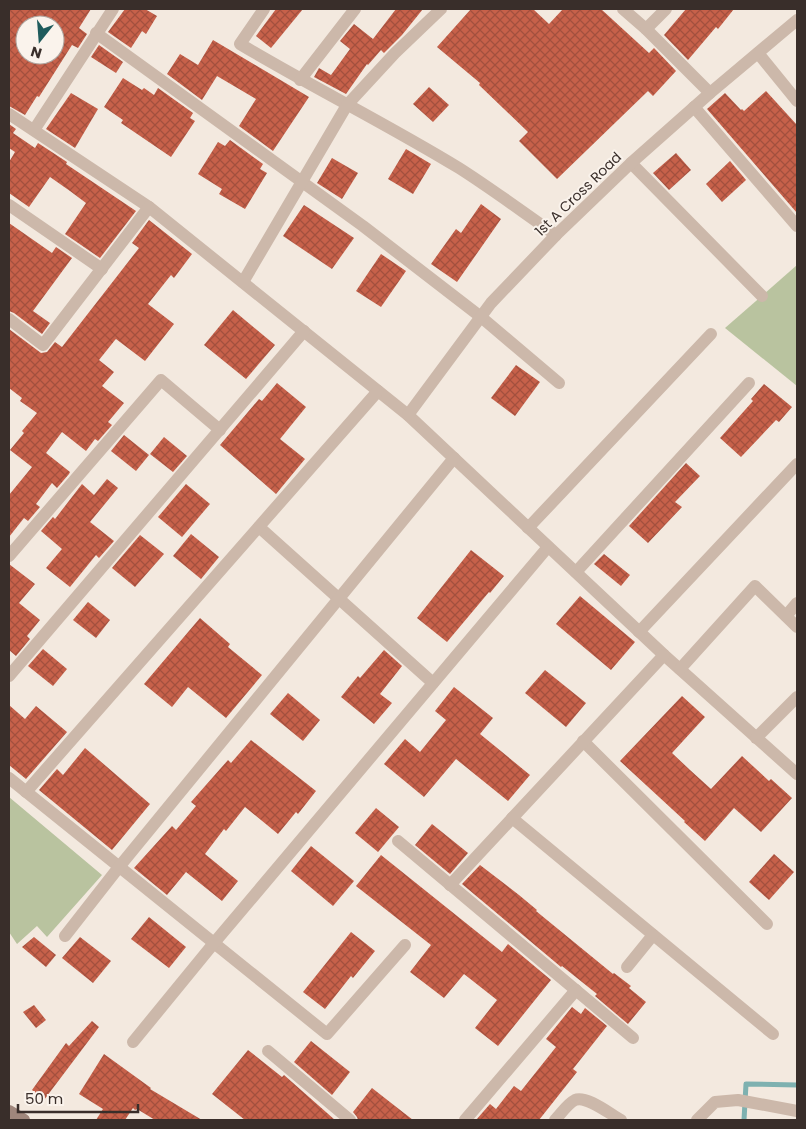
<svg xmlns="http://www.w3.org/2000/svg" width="806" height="1129" viewBox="0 0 806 1129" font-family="Poppins,sans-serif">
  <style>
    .green { fill: #b9c39f }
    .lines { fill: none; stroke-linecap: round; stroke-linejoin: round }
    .stream { stroke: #7eb1b0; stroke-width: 5 }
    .building { fill: url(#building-cross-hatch); fill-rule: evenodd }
    .minor { stroke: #ccb8aa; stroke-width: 12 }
    .secondary { stroke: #a0877c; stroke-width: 12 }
    .labels { text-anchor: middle; stroke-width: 4; stroke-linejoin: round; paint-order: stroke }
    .street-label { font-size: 14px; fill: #392e2a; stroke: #faf3ec }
  </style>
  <defs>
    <pattern id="building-cross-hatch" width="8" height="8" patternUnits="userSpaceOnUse" patternTransform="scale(1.25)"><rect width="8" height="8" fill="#c7614a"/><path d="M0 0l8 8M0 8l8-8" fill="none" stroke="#a3503e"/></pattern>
  </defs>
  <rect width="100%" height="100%" fill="#f3e9df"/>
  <g class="green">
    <path d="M797 265V386L725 328Z"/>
    <path d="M9 797 102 875 47 937 37 926 17 944 9 932Z"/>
  </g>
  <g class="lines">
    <path class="stream" d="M744 1120 746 1084 797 1085"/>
  </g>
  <g class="building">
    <path d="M9 9H91L79 28 87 34 78 48 72 45 39 97 37 96 25 115 9 106ZM25 25H55V55H25Z"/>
    <path d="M125 9H145L157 16 146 34 142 31 131 48 108 32Z"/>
    <path d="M276 9H303L271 48 256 36Z"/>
    <path d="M396 9H423L402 35 384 53 381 50 368 65 367 64 346 94 314 77 319 68 331 75 350 49 340 41 354 24 373 39Z"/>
    <path d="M471 9H533L549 24 563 9H601L649 53 654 48 676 71 653 96 648 91 557 179 519 141 528 132 479 85 480 83 437 47Z"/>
    <path d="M686 9H734L718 29 716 27 688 60 664 35Z"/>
    <path d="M213 40 309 97 273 151 239 126 256 99 217 76 202 100 167 74 180 54 198 65Z"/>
    <path d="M99 45 123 62 116 73 91 57Z"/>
    <path d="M123 78 142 90 144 88 154 95 158 88 193 113 190 118 195 121 171 157 121 123 123 120 104 107Z"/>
    <path d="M429 87 449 105 433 122 413 104Z"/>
    <path d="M766 91 797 125V213L707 109 725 93 741 110 742 109 744 111Z"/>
    <path d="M71 93 98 109 75 148 46 129Z"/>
    <path d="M9 124 16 129 13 133 35 148 38 143 67 162 66 164 136 211 100 258 65 234 86 203 70 191 50 177 29 207 9 193V162L15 152 9 148Z"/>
    <path d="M230 140 263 164 260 169 267 173 245 209 219 194 222 189 198 174 218 142 225 146Z"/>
    <path d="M406 149 431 164 413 194 388 179Z"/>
    <path d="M676 153 691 170 669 190 653 173Z"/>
    <path d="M332 158 358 173 342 199 317 183Z"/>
    <path d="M730 161 746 180 722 202 706 184Z"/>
    <path d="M481 204 501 219 457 282 431 264 456 229 461 233Z"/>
    <path d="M304 205 354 238 332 269 283 236Z"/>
    <path d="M149 220 192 254 174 278 171 275 148 304 174 324 145 361 116 339 115 340 99 360 114 372 102 386 124 403 108 422 112 425 98 441 95 439 86 451 62 432 46 453 70 472 69 474 57 488 52 483 36 504 40 507 28 521 24 518 9 537V495L32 467 10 450 24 433 22 431 37 413 20 401 22 398 9 388V329L41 353 47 352 55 342 62 347 139 248 132 243Z"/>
    <path d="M9 223 52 253 56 247 72 258 33 311 50 323 42 334 14 313 9 311Z"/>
    <path d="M381 254 406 271 381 307 356 291Z"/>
    <path d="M233 310 275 345 246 379 204 345Z"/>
    <path d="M516 365 540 382 515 416 491 398Z"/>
    <path d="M277 383 306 407 280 439 305 459 276 494 220 445 259 399 262 401Z"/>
    <path d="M764 384 792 407 779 422 776 420 741 457 720 438 753 401 751 399Z"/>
    <path d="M124 435 149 455 136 471 111 451Z"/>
    <path d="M164 437 187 456 173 472 150 454Z"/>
    <path d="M686 463 700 476 675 502 682 507 648 543 629 526Z"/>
    <path d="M107 479 118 488 90 522 114 541 99 558 96 555 70 587 46 568 62 549 41 531 53 517 55 519 82 484 94 495Z"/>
    <path d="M186 484 210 504 182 537 158 517Z"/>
    <path d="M191 534 219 557 201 579 173 556Z"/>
    <path d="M140 535 164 554 135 587 112 568Z"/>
    <path d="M471 550 504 576 490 593 489 592 447 642 417 618Z"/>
    <path d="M604 554 630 575 621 586 594 564Z"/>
    <path d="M9 564 35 584 19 603 40 620 27 636 30 639 16 656 9 650Z"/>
    <path d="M580 596 635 642 611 670 556 624Z"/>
    <path d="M88 602 110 620 96 638 73 620Z"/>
    <path d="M200 618 230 644 228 647 262 675 226 718 188 687 172 707 144 684Z"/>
    <path d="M43 649 67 669 53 686 28 666Z"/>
    <path d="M384 650 402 666 380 694 392 703 374 724 341 697 358 676 360 678Z"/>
    <path d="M545 670 586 703 566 727 525 693Z"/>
    <path d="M454 687 493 718 480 734 530 775 508 801 456 759 424 797 384 764 405 739 420 752 446 720 435 711Z"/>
    <path d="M288 693 320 720 303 741 270 714Z"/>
    <path d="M682 696 705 717 672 753 690 770 711 789 742 756 769 781 771 779 792 798 761 832 734 808 705 841 684 822 685 821 620 761Z"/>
    <path d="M9 705 25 719 36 706 67 732 26 779 9 765Z"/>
    <path d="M251 740 316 791 298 814 296 812 278 834 245 807 226 831 224 829 205 854 238 881 222 901 186 872 167 895 134 868 172 826 176 830 196 806 191 802 228 760 231 763Z"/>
    <path d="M85 748 150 804 112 850 39 790 57 769 63 775Z"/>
    <path d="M376 808 399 827 378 852 355 833Z"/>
    <path d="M432 824 468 853 450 874 415 845Z"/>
    <path d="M311 846 354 881 333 906 291 871Z"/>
    <path d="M774 854 794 872 769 900 749 882Z"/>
    <path d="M381 855 502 952 508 944 551 980 498 1046 475 1028 497 1000 464 974 444 998 410 972 431 945 356 886Z"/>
    <path d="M480 865 519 895 537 910 536 911 613 974 614 973 631 986 629 988 646 1002 628 1024 595 996 597 994 562 966 561 967 462 884Z"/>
    <path d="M149 917 186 947 169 968 131 939Z"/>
    <path d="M351 932 375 951 353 978 351 976 325 1009 303 992Z"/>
    <path d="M34 937 56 955 46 967 22 947Z"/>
    <path d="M80 937 111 961 93 983 62 958Z"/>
    <path d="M34 1005 46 1020 36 1028 23 1012Z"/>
    <path d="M572 1007 581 1014 585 1008 607 1026 573 1069 577 1072 539 1120H476L490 1104 496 1109 514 1086 521 1091 556 1047 546 1039Z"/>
    <path d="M92 1021 99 1027 44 1100 32 1090 66 1043 69 1046Z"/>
    <path d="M311 1041 350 1072 332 1095 294 1062Z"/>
    <path d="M248 1050 282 1077 284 1075 335 1120H245L212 1094Z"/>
    <path d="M104 1054 151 1088 150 1089 202 1120H155L137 1109 135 1110 133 1108 125 1120H96L103 1109 79 1094Z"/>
    <path d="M372 1088 395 1106 413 1120H358L357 1117 353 1112Z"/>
  </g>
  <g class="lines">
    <g class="minor">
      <path d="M264 9 240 44C312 87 387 124 459 168 492 189 524 213 556 235"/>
      <path d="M623 9 646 29 710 93"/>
      <path d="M646 29 666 9"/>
      <path d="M96 33 363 226 481 317 559 383"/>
      <path d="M758 53 797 101"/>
      <path d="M300 80 355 9"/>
      <path d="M694 107 797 226"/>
      <path d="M9 114 149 207 408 415 664 655 797 774"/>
      <path d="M34 130 113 9"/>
      <path d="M631 163 762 296"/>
      <path d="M9 205 102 269"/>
      <path d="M243 282 347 105 395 53 441 9"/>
      <path d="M9 319 43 345 149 207"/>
      <path d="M408 415 491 303 556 235 631 163 710 93 797 20"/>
      <path d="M259 527 433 683"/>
      <path d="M528 528 711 334"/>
      <path d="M9 556 161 380 220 430"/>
      <path d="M576 572 749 383"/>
      <path d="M786 616 797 603"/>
      <path d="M639 632 797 464"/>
      <path d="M680 669 755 586 797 627"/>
      <path d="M9 676 304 331"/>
      <path d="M756 738 797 697"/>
      <path d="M583 741 767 924"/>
      <path d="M9 778 327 1034 405 945"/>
      <path d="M26 792 378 391"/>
      <path d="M512 818 773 1034"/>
      <path d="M398 841 633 1038"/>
      <path d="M450 885 664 655"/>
      <path d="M65 936 119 867 454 458"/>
      <path d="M627 967 653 935"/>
      <path d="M133 1042 214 943 548 547"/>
      <path d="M268 1051 350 1120"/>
      <path d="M465 1120 576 990"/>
      <path d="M555 1120C561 1114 567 1104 575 1100 586 1095 610 1114 621 1120"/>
      <path d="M697 1120 715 1102 738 1100 797 1111"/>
    </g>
    <path class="secondary" d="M9 1111 24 1120"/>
  </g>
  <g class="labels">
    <g class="street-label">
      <text transform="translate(578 194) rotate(-44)" y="5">1st A Cross Road</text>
    </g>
  </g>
  <rect width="806" height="1129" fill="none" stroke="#392e2a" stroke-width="20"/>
  <g transform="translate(40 40) rotate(197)"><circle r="24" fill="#faf3ec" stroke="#ada49e"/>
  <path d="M0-4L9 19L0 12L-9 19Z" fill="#1f5b5c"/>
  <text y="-8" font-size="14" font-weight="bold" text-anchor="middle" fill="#392e2a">N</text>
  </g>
  <path d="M18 1104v8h120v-8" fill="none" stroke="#392e2a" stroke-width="2.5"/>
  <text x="25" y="1104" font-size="15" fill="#392e2a" stroke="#faf3ec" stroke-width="4" paint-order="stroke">50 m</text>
</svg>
